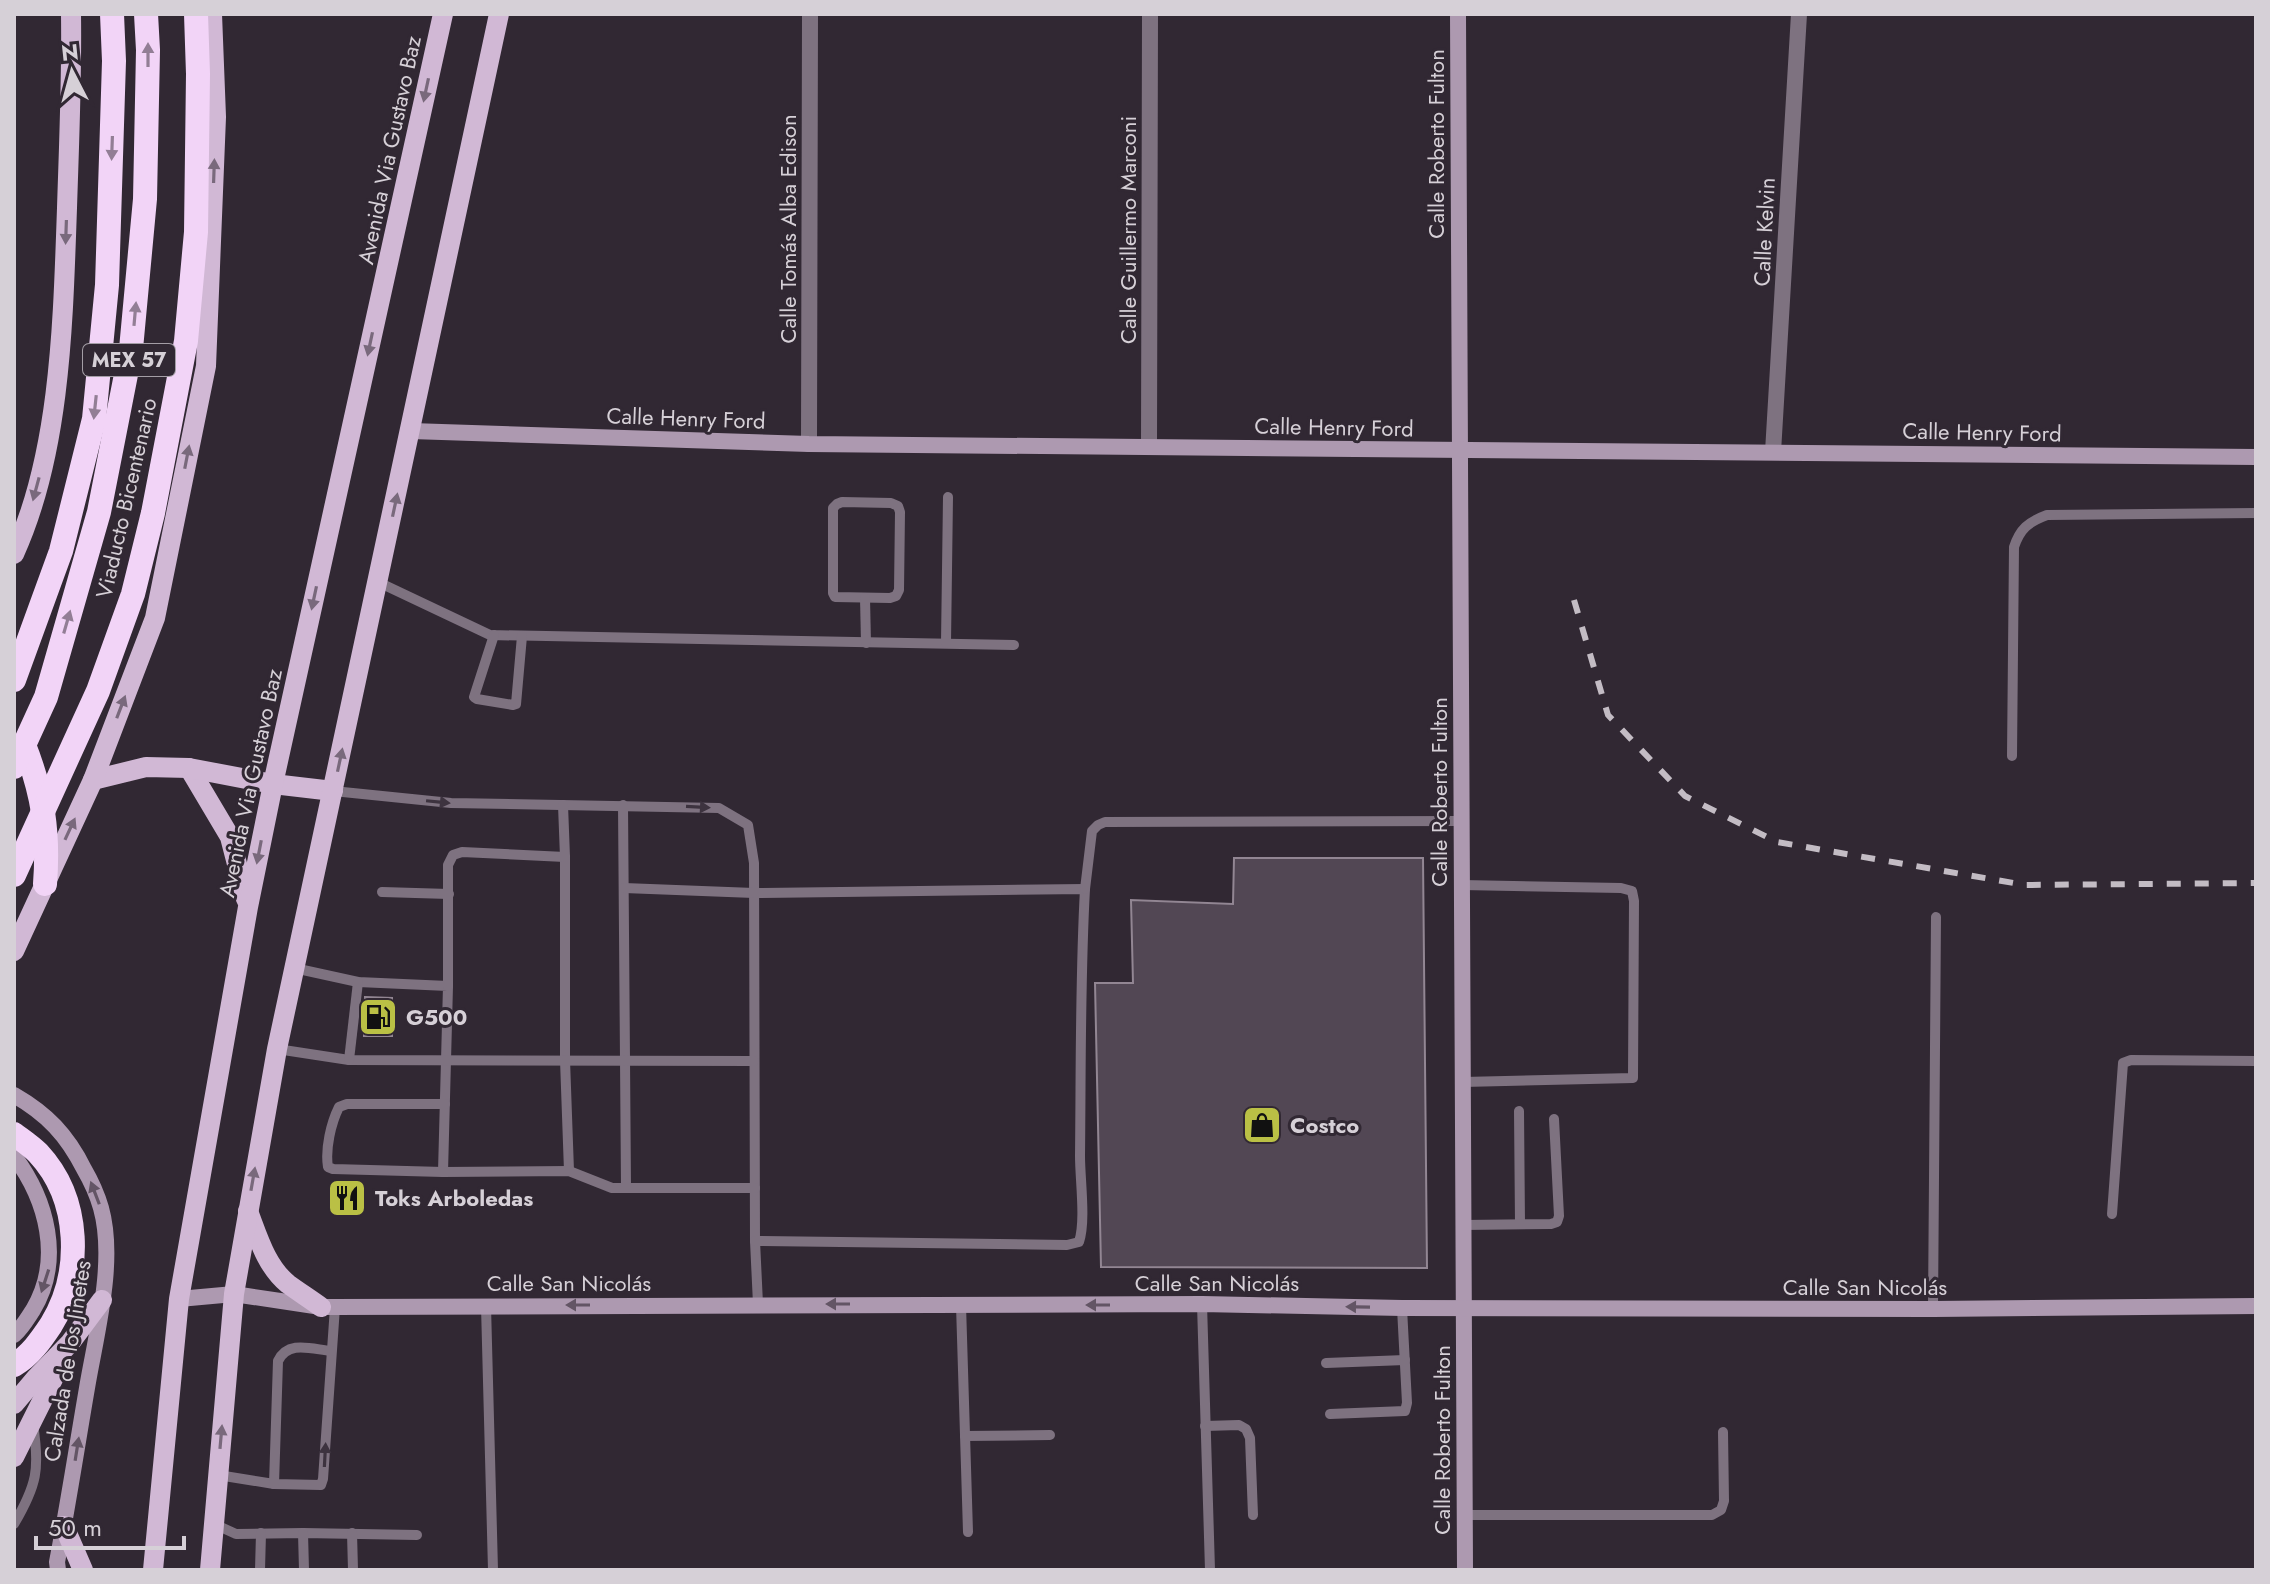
<svg xmlns="http://www.w3.org/2000/svg" width="2270" height="1584" viewBox="0 0 2270 1584" font-family="Jost,sans-serif">
  <style>
    .building { fill: #524754; stroke: #928693; stroke-width: 2 }
    .lines { fill: none; stroke-linecap: round; stroke-linejoin: round }
    .lane { stroke: #7e7280; stroke-width: 10 }
    .street { stroke: #7e7280; stroke-width: 16 }
    .secondary { stroke: #ad99b0; stroke-width: 16 }
    .primary { stroke: #d1b8d5; stroke-width: 20 }
    .highway { stroke: #f2d4f7; stroke-width: 24 }
    .rail { stroke: #c3bcc4; stroke-width: 6; stroke-dasharray: 14 14; stroke-linecap: butt }
    .oneway { fill: #927e95 }
    .oneway2 { fill: #79697c }
    .oneway3 { fill: #3d333f }
    .oneway4 { fill: #635565 }
    .labels { text-anchor: middle; stroke-width: 6; stroke-linejoin: round; paint-order: stroke }
    .shield { fill: #312833; stroke: #a49ea6; stroke-width: 2 }
    .shield-label { font-size: 20px; font-weight: bold; fill: #d6d0d7 }
    .street-label { font-size: 22px; fill: #d6d0d7; stroke: #312833 }
    .poi-label { font-size: 22px; font-weight: bold; fill: #d6d0d7; stroke: #312833; text-anchor: start }
  </style>
  <rect width="100%" height="100%" fill="#312833"/>
  <g class="building">
    <path d="M1234 858H1423L1427 1268 1101 1267 1095 983H1133L1131 900 1233 904Z"/>
    <path d="M365 997 392 998V1036H364Z"/>
  </g>
  <g class="lines">
    <g class="lane">
      <path d="M842 502 891 503 898 506 900 512 899 590 896 596 890 598 835 597 833 593V508L837 504Z"/>
      <path d="M378 582 490 635 1014 645"/>
      <path d="M865 598 866 643"/>
      <path d="M494 635 474 697 477 699 513 705 516 704 522 636"/>
      <path d="M946 643 948 497"/>
      <path d="M2012 756 2014 547C2020 529 2028 522 2047 515L2256 513"/>
      <path d="M333 791 451 803 719 808 748 825 754 863 755 1241 758 1304"/>
      <path d="M623 805 626 1188"/>
      <path d="M565 857V1060L569 1171"/>
      <path d="M1462 885 1621 888 1632 891 1634 901 1633 1078 1463 1082"/>
      <path d="M624 888 754 893 1085 889C1080 978 1081 1067 1080 1156 1080 1180 1086 1221 1079 1242L1067 1245 755 1241"/>
      <path d="M1085 889 1092 831 1098 825 1105 822 1462 821"/>
      <path d="M382 892 449 894"/>
      <path d="M294 968 358 982 448 986 443 1172"/>
      <path d="M448 986V865L453 855 462 852 565 857 563 805"/>
      <path d="M277 1049 349 1060 754 1061"/>
      <path d="M349 1060 358 982"/>
      <path d="M445 1104H347L339 1107C331 1123 325 1149 328 1167L333 1169 443 1172 569 1171 612 1188H755"/>
      <path d="M1519 1111 1520 1224"/>
      <path d="M2112 1214 2123 1063 2131 1060 2256 1061"/>
      <path d="M1463 1225 1551 1224 1557 1222 1559 1216 1554 1119"/>
      <path d="M1202 1304 1210 1570"/>
      <path d="M961 1305 968 1532"/>
      <path d="M486 1306 493 1570"/>
      <path d="M1933 1309 1936 917"/>
      <path d="M1326 1363 1405 1360"/>
      <path d="M1330 1414 1405 1411 1407 1403 1402 1308"/>
      <path d="M1205 1426 1239 1425 1246 1429 1250 1438 1253 1515"/>
      <path d="M965 1436 1050 1435"/>
      <path d="M218 1475 274 1484 321 1485 323 1479 335 1307"/>
      <path d="M274 1484 278 1361C288 1340 311 1349 331 1351"/>
      <path d="M1464 1515H1712L1721 1510 1724 1501 1723 1432"/>
      <path d="M14 1524C37 1485 40 1469 33 1424"/>
      <path d="M214 1524 236 1534 303 1533 417 1535"/>
      <path d="M303 1533 304 1570"/>
      <path d="M352 1533 353 1570"/>
      <path d="M260 1570 261 1533"/>
    </g>
    <g class="street">
      <path d="M809 444 810 14"/>
      <path d="M1149 447 1150 14"/>
      <path d="M1773 452 1799 14"/>
    </g>
    <g class="secondary">
      <path d="M1458 14 1465 1570"/>
      <path d="M411 431 809 444 2256 457"/>
      <path d="M14 1095C47 1114 67 1135 84 1169 91 1181 97 1194 101 1208 116 1262 96 1334 87 1388 77 1446 68 1505 57 1562L58 1570"/>
      <path d="M14 1156C47 1200 63 1260 33 1310 27 1319 22 1328 14 1335"/>
      <path d="M179 1299 234 1294 321 1307H335L1202 1304 1402 1308 1933 1309 2256 1306"/>
    </g>
    <g class="primary">
      <path d="M14 554C61 451 63 320 67 208 69 143 72 79 71 14"/>
      <path d="M189 768 230 837 246 899"/>
      <path d="M93 780 146 767 189 768 273 784 333 791"/>
      <path d="M14 951 93 780 155 618 206 366 216 117 212 14"/>
      <path d="M248 1211C258 1237 266 1266 288 1284 299 1292 310 1299 321 1307"/>
      <path d="M14 1404 36 1378 70 1343 102 1300"/>
      <path d="M14 1457 62 1361"/>
      <path d="M64 1526 83 1570"/>
      <path d="M153 1570 179 1299 248 907 273 784 443 14"/>
      <path d="M210 1570 234 1294 277 1049 499 14"/>
    </g>
    <g class="highway">
      <path d="M14 680 61 551 94 419 107 285 114 61 112 14"/>
      <path d="M24 745C43 793 49 832 45 884"/>
      <path d="M14 767 46 697 99 512 131 349 145 199 148 50 146 14"/>
      <path d="M14 875 98 691 133 594 153 513 186 341 196 232 198 74 196 14"/>
      <path d="M14 1134C22 1140 31 1146 38 1153 81 1199 83 1273 51 1325 41 1340 30 1356 14 1365"/>
    </g>
    <path class="rail" d="M1574 600 1608 715 1685 796 1777 842 2025 885 2256 883"/>
  </g>
  <defs><path id="oneway-solid" d="M-6-.8H1V-3.2L6.5 0L1 3.2V.8H-6Z" transform="scale(2)"/></defs>
  <g class="oneway">
    <use href="#oneway-solid" transform="translate(148 55) rotate(-90)"/>
    <use href="#oneway-solid" transform="translate(112 148) rotate(92)"/>
    <use href="#oneway-solid" transform="translate(135 314) rotate(-85)"/>
    <use href="#oneway-solid" transform="translate(95 407) rotate(96)"/>
    <use href="#oneway-solid" transform="translate(67 622) rotate(-74)"/>
  </g>
  <g class="oneway2">
    <use href="#oneway-solid" transform="translate(426 90) rotate(102)"/>
    <use href="#oneway-solid" transform="translate(214 171) rotate(-88)"/>
    <use href="#oneway-solid" transform="translate(66 232) rotate(92)"/>
    <use href="#oneway-solid" transform="translate(370 344) rotate(102)"/>
    <use href="#oneway-solid" transform="translate(187 457) rotate(-79)"/>
    <use href="#oneway-solid" transform="translate(36 489) rotate(105)"/>
    <use href="#oneway-solid" transform="translate(395 505) rotate(-78)"/>
    <use href="#oneway-solid" transform="translate(314 598) rotate(102)"/>
    <use href="#oneway-solid" transform="translate(121 707) rotate(-69)"/>
    <use href="#oneway-solid" transform="translate(340 760) rotate(-78)"/>
    <use href="#oneway-solid" transform="translate(70 829) rotate(-65)"/>
    <use href="#oneway-solid" transform="translate(259 852) rotate(101)"/>
    <use href="#oneway-solid" transform="translate(253 1179) rotate(-80)"/>
    <use href="#oneway-solid" transform="translate(221 1437) rotate(-85)"/>
  </g>
  <g class="oneway3">
    <use href="#oneway-solid" transform="translate(438 802) rotate(6)"/>
    <use href="#oneway-solid" transform="translate(698 807) rotate(3)"/>
    <use href="#oneway-solid" transform="translate(325 1455) rotate(-87)"/>
  </g>
  <g class="oneway4">
    <use href="#oneway-solid" transform="translate(95 1193) rotate(-111)"/>
    <use href="#oneway-solid" transform="translate(45 1281) rotate(108)"/>
    <use href="#oneway-solid" transform="translate(838 1304) rotate(-180)"/>
    <use href="#oneway-solid" transform="translate(578 1305) rotate(180)"/>
    <use href="#oneway-solid" transform="translate(1098 1305) rotate(180)"/>
    <use href="#oneway-solid" transform="translate(1358 1307) rotate(-179)"/>
    <use href="#oneway-solid" transform="translate(77 1449) rotate(-81)"/>
  </g>
  <defs>
    <g id="fuel-square" transform="scale(2)"><rect x="-9" y="-9" width="18" height="18" rx="4" fill="#bac045" stroke="#312833"/><path d="M-5.5-6h7V0h2V4h1.3V-2.5L3-4.5l.8-.8L6-3V5H2.5V1h-1V6h-7ZM-4.2-4.7v3.2H.2V-4.7Z" fill="#111"/></g>
    <g id="shop-square" transform="scale(2)"><rect x="-9" y="-9" width="18" height="18" rx="4" fill="#bac045" stroke="#312833"/><path d="M-5-2.5h2.3a2.7 3.5 0 0 1 5.4 0H5L5.5 6h-11ZM-1.5-2.5h3a1.5 2.3 0 0 0-3 0Z" fill="#111"/></g>
    <g id="restaurant-square" transform="scale(2)"><rect x="-9" y="-9" width="18" height="18" rx="4" fill="#bac045" stroke="#312833"/><path d="M-5-6h1v4h1v-4h1v4h1v-4h1v5L-1.5 .5V6h-2V.5L-5-1ZM5-6V6H3V1.5H1.5Q1.5-4 5-6Z" fill="#111"/></g>
  </defs>
  <g fill-rule="evenodd">
    <use href="#fuel-square" x="378" y="1017"/>
    <use href="#shop-square" x="1262" y="1125"/>
    <use href="#restaurant-square" x="347" y="1198"/>
  </g>
  <g class="labels">
    <rect class="shield" x="83" y="344" width="92" height="32" rx="6"/>
    <g class="shield-label">
      <text x="129" y="367">MEX 57</text>
    </g>
    <g class="street-label">
      <text transform="translate(1436 144) rotate(-90)" y="8">Calle Roberto Fulton</text>
      <text transform="translate(389 150) rotate(-78)" y="8">Avenida Via Gustavo Baz</text>
      <text transform="translate(788 229) rotate(-90)" y="8">Calle Tomás Alba Edison</text>
      <text transform="translate(1128 230) rotate(-90)" y="8">Calle Guillermo Marconi</text>
      <text transform="translate(1764 232) rotate(-87)" y="8">Calle Kelvin</text>
      <text transform="translate(686 418) rotate(2)" y="8">Calle Henry Ford</text>
      <text transform="translate(1334 427) rotate(1)" y="8">Calle Henry Ford</text>
      <text transform="translate(1982 432) rotate(1)" y="8">Calle Henry Ford</text>
      <text transform="translate(126 498) rotate(-77)" y="8">Viaducto Bicentenario</text>
      <text transform="translate(250 783) rotate(-78)" y="8">Avenida Via Gustavo Baz</text>
      <text transform="translate(1439 792) rotate(-90)" y="8">Calle Roberto Fulton</text>
      <text x="569" y="1291">Calle San Nicolás</text>
      <text x="1217" y="1291">Calle San Nicolás</text>
      <text x="1865" y="1295">Calle San Nicolás</text>
      <text transform="translate(67 1361) rotate(-81)" y="8">Calzada de los Jinetes</text>
      <text transform="translate(1442 1440) rotate(-90)" y="8">Calle Roberto Fulton</text>
    </g>
    <g class="poi-label">
      <text x="406" y="1025">G500</text>
      <text x="1290" y="1133">Costco</text>
      <text x="375" y="1206">Toks Arboledas</text>
    </g>
  </g>
  <rect width="2270" height="1584" fill="none" stroke="#d6d0d7" stroke-width="32"/>
  <g transform="translate(72 72) rotate(354)" stroke="#312833" stroke-width="6" paint-order="stroke">
  <path d="M0-6L14 30L0 20L-14 30Z" fill="#d6d0d7"/>
  <text y="-12" font-size="22" font-weight="bold" text-anchor="middle" fill="#d6d0d7">N</text>
  </g>
  <path d="M36 1536v12h148v-12" fill="none" stroke="#d6d0d7" stroke-width="4"/>
  <text x="48" y="1536" font-size="24" fill="#d6d0d7" stroke="#312833" stroke-width="6" paint-order="stroke">50 m</text>
</svg>
